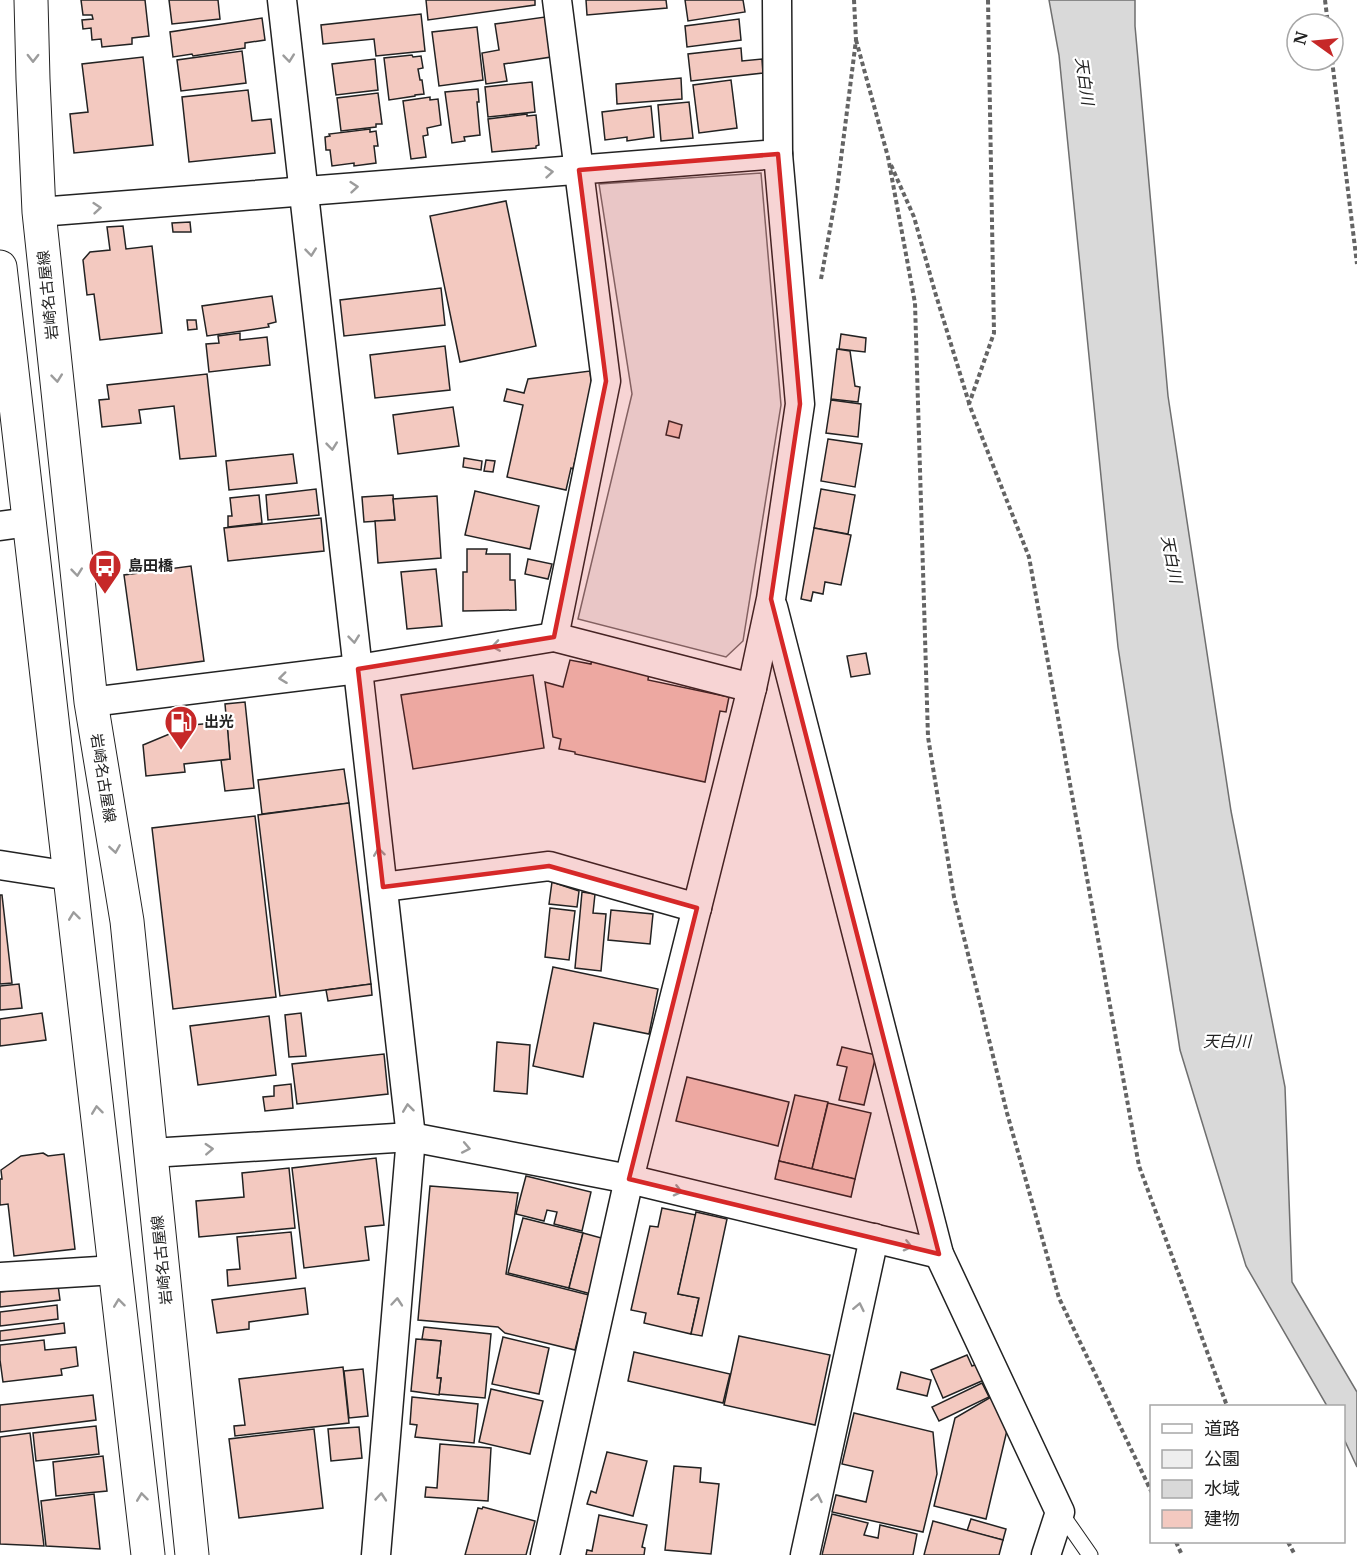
<svg xmlns="http://www.w3.org/2000/svg" width="1357" height="1555" viewBox="0 0 1357 1555" font-family="Merriweather,'Noto Sans JP',serif">
  <style>
    .green { fill: #eee; stroke: #6f6f6f; stroke-width: 1.5 }
    .water { fill: #d9d9d9; stroke: #6f6f6f; stroke-width: 1.5 }
    .building { fill: #f3c9c0; stroke: #222; stroke-width: 1.5 }
    .lines { fill: none; stroke-linecap: round; stroke-linejoin: round }
    .service-casing { stroke: #222; stroke-width: 17 }
    .minor-casing { stroke: #222; stroke-width: 31 }
    .secondary-casing { stroke: #222; stroke-width: 35 }
    .path { stroke: #646464; stroke-width: 4; stroke-dasharray: 4.5 3; stroke-linecap: butt }
    .service { stroke: #fff; stroke-width: 15 }
    .minor { stroke: #fff; stroke-width: 28 }
    .secondary { stroke: #fff; stroke-width: 33 }
    .oneway { stroke: #9c9c9c }
    .marked { fill: #d62828; fill-opacity: 0.2; stroke: #d62828; stroke-width: 4.5; stroke-linejoin: round }
    .labels { text-anchor: middle; stroke-width: 4.5; stroke-linejoin: round; paint-order: stroke }
    .street-label { font-size: 15px; fill: #222; stroke: #fff }
    .poi-label { font-size: 15px; font-weight: bold; fill: #222; stroke: #fff; text-anchor: start }
    .water-label { font-size: 16px; font-style: italic; fill: #222; stroke: #fff }
  </style>
  <rect width="100%" height="100%" fill="#fff"/>
  <path class="green" d="M761 173 781 405 743 641 726 657 578 619 632 394 599 184Z"/>
  <path class="water" d="M1049 0H1135V26L1168 396 1231 811 1285 1087 1292 1282 1357 1392V1467L1344 1439V1406H1327L1246 1266 1180 1050 1118 647 1059 55Z"/>
  <g class="building">
    <path d="M81 0H145L149 36 132 38V44L102 47 101 39 92 40 91 28 83 29 82 20 93 19 92 15H83Z"/>
    <path d="M169 0H218L220 19 172 24Z"/>
    <path d="M426 0H535V5L428 20Z"/>
    <path d="M586 0H666L667 8 587 15Z"/>
    <path d="M685 0H743L745 12 688 21Z"/>
    <path d="M421 14 425 51 376 56 374 39 323 44 321 25Z"/>
    <path d="M545 17 551 57 504 64 507 81 486 84 482 53 499 50 495 24Z"/>
    <path d="M262 18 265 40 245 43V48L193 56 192 54 173 57 170 32Z"/>
    <path d="M739 19 741 40 687 47 685 26Z"/>
    <path d="M477 27 483 80 439 86 432 32Z"/>
    <path d="M741 48 742 61 762 59 763 73 691 81 688 54Z"/>
    <path d="M242 51 246 83 181 91 177 60Z"/>
    <path d="M412 55 413 57 421 56 423 68 418 69 420 80H422L424 94 415 95V96L389 100 384 58Z"/>
    <path d="M143 57 153 145 74 153 70 114 88 112 82 64Z"/>
    <path d="M375 59 378 90 336 95 332 64Z"/>
    <path d="M681 78 682 99 617 104 616 84Z"/>
    <path d="M731 80 737 128 699 133 693 85Z"/>
    <path d="M532 82 535 112 488 117 485 87Z"/>
    <path d="M478 89 479 102H477L480 135 464 137 465 141 452 143 445 92Z"/>
    <path d="M248 90 252 121 271 119 275 153 189 162 182 97Z"/>
    <path d="M378 93 382 124H376V127L341 131 337 98Z"/>
    <path d="M430 97V100L438 99 441 125 427 128 428 135 423 136 426 157 411 159 403 101Z"/>
    <path d="M689 102 693 138 661 141 658 105Z"/>
    <path d="M651 106 654 137 627 141V137L605 140 602 112Z"/>
    <path d="M527 114V116L536 115 539 145 536 146V148L492 152 488 119Z"/>
    <path d="M370 129V132L376 131 378 146H374L376 163 354 166V163L332 166 330 150H326L325 137 330 136 329 134Z"/>
    <path d="M506 201 536 346 460 362 430 216Z"/>
    <path d="M190 222 191 232H173L172 223Z"/>
    <path d="M123 226 126 249 152 246 162 333 100 340 94 294 87 295 83 260 90 252 110 250 107 227Z"/>
    <path d="M441 288 445 325 344 336 340 300Z"/>
    <path d="M272 296 276 322 268 324 269 327 207 336 202 306Z"/>
    <path d="M187 320H196L197 329 188 330Z"/>
    <path d="M240 333V340L267 337 270 365 209 372 206 344 219 343 218 336Z"/>
    <path d="M841 334 866 338 865 352 839 349Z"/>
    <path d="M445 346 450 390 375 398 370 355Z"/>
    <path d="M837 349 850 351 855 386 860 387 858 402 831 399Z"/>
    <path d="M590 371 592 389 573 469 571 468 566 490 507 477 523 405 504 401 507 389 524 393 528 379Z"/>
    <path d="M207 374 216 456 180 459 174 406 139 410 141 423 102 427 99 400 109 399 107 385Z"/>
    <path d="M831 400 861 404 858 437 826 433Z"/>
    <path d="M453 407 459 446 398 454 393 415Z"/>
    <path d="M669 421 682 425 679 438 666 435Z"/>
    <path d="M828 439 862 444 855 487 821 481Z"/>
    <path d="M293 454 297 483 229 490 226 461Z"/>
    <path d="M464 458 482 461 481 470 463 467Z"/>
    <path d="M486 460 495 461 493 472 484 471Z"/>
    <path d="M316 489 319 515 268 520 266 495Z"/>
    <path d="M821 489 855 495 848 534 814 528Z"/>
    <path d="M475 491 539 506 530 549 465 535Z"/>
    <path d="M259 495 262 523 228 527V516H232L230 498Z"/>
    <path d="M393 495 395 520 364 522 362 497Z"/>
    <path d="M437 496 441 558 378 563 375 521 395 520 393 499Z"/>
    <path d="M321 518 324 551 228 561 224 528Z"/>
    <path d="M814 528 851 535 841 585 825 582 823 594 813 592 811 601 801 599Z"/>
    <path d="M467 549H487L486 554H510V580H515L516 610 463 611V572H467Z"/>
    <path d="M528 559 552 564 548 579 525 574Z"/>
    <path d="M191 566 204 661 137 670 124 575Z"/>
    <path d="M436 569 442 626 407 629 401 572Z"/>
    <path d="M866 653 870 674 851 677 847 656Z"/>
    <path d="M592 659 649 671 648 680 729 697 726 712 720 711 705 782 575 754V752L559 749 561 739 553 737 545 682 563 687 570 660 591 664Z"/>
    <path d="M533 675 544 748 413 769 401 695Z"/>
    <path d="M245 702 254 788 225 791 221 760 230 759 225 704Z"/>
    <path d="M227 722 230 759 184 764 185 772 146 776 143 745 191 725Z"/>
    <path d="M344 769 349 803 262 814 258 780Z"/>
    <path d="M349 803 371 984 280 996 258 815Z"/>
    <path d="M255 816 276 997 173 1009 152 828Z"/>
    <path d="M552 882 579 891 577 907 549 904Z"/>
    <path d="M582 892 595 894 593 913 606 914 601 971 575 968Z"/>
    <path d="M0 895H2L12 983 0 984Z"/>
    <path d="M550 908 575 911 569 960 545 957Z"/>
    <path d="M611 910 653 914 650 944 608 940Z"/>
    <path d="M553 967 658 989 649 1034 594 1023 583 1077 533 1066Z"/>
    <path d="M19 984 22 1008 0 1010V986Z"/>
    <path d="M371 984 372 995 328 1001 326 990Z"/>
    <path d="M42 1013 46 1040 0 1046V1019Z"/>
    <path d="M301 1013 306 1056 289 1057 285 1015Z"/>
    <path d="M269 1016 276 1075 198 1085 190 1026Z"/>
    <path d="M497 1042 530 1045 527 1094 494 1091Z"/>
    <path d="M842 1047 876 1055 864 1105 839 1100 847 1067 837 1065Z"/>
    <path d="M384 1054 388 1094 297 1104 292 1064Z"/>
    <path d="M687 1077 789 1102 778 1146 676 1121Z"/>
    <path d="M291 1084 293 1108 265 1111 263 1097 274 1096V1086Z"/>
    <path d="M795 1095 828 1102 812 1169 779 1161Z"/>
    <path d="M828 1103 871 1113 855 1179 812 1169Z"/>
    <path d="M43 1153 48 1156 64 1154 75 1249 14 1256 8 1204 0 1205V1179H2L1 1170 21 1156Z"/>
    <path d="M376 1158 384 1225 365 1227 369 1260 304 1268 292 1168Z"/>
    <path d="M779 1161 855 1179 851 1197 775 1179Z"/>
    <path d="M289 1168 295 1228 199 1237 196 1201 244 1197 242 1173Z"/>
    <path d="M526 1176 591 1192 582 1231 554 1224 557 1212 547 1210 544 1221 516 1214Z"/>
    <path d="M430 1186 518 1193 506 1274 589 1295 575 1350 505 1333 498 1327 418 1320Z"/>
    <path d="M662 1208 696 1215 678 1294 699 1298 691 1334 644 1323 646 1313 631 1310 650 1226 658 1227Z"/>
    <path d="M696 1212 727 1219 702 1336 691 1334 699 1298 678 1294Z"/>
    <path d="M523 1218 583 1233 569 1288 508 1273Z"/>
    <path d="M291 1232 296 1278 228 1286 227 1270 240 1269 237 1237Z"/>
    <path d="M583 1233 605 1239 591 1294 569 1288Z"/>
    <path d="M58 1285 60 1300 0 1307V1292Z"/>
    <path d="M305 1288 308 1314 249 1322V1329L217 1333 212 1300Z"/>
    <path d="M57 1305 58 1319 0 1326V1312Z"/>
    <path d="M64 1323 65 1333 0 1341V1331Z"/>
    <path d="M424 1327 491 1334 485 1398 439 1394 441 1378H437L441 1341 422 1339Z"/>
    <path d="M739 1336 830 1355 815 1425 724 1405Z"/>
    <path d="M503 1337 549 1348 539 1394 492 1384Z"/>
    <path d="M416 1339 441 1341 437 1378H441L439 1395 411 1391Z"/>
    <path d="M44 1340 45 1350 76 1347 78 1366 61 1369 62 1375 3 1382 0 1360V1345Z"/>
    <path d="M634 1352 730 1374 723 1403 628 1381Z"/>
    <path d="M967 1355 972 1366 977 1364 984 1380 943 1398 931 1370Z"/>
    <path d="M343 1367 349 1423 235 1436 234 1426 245 1425 239 1379Z"/>
    <path d="M363 1369 368 1416 349 1418 344 1371Z"/>
    <path d="M901 1372 931 1380 927 1396 897 1389Z"/>
    <path d="M982 1383 989 1397 939 1421 932 1407Z"/>
    <path d="M491 1389 543 1401 530 1454 479 1442Z"/>
    <path d="M93 1395 96 1420 0 1432V1405Z"/>
    <path d="M412 1397 478 1404 474 1443 415 1437 417 1425 410 1424Z"/>
    <path d="M991 1397 1008 1426 986 1519 934 1506 955 1418Z"/>
    <path d="M854 1413 933 1432 937 1474 923 1532 832 1512 836 1495 866 1502 873 1471 842 1464Z"/>
    <path d="M96 1426 99 1454 36 1461 33 1433Z"/>
    <path d="M359 1427 362 1458 331 1461 328 1429Z"/>
    <path d="M314 1429 323 1508 239 1518 229 1439Z"/>
    <path d="M30 1433 44 1546 0 1544V1437Z"/>
    <path d="M440 1444 491 1448 488 1501 425 1497 426 1487 437 1488Z"/>
    <path d="M607 1452 647 1461 633 1516 587 1504 591 1491 596 1493Z"/>
    <path d="M103 1456 107 1491 56 1496 53 1462Z"/>
    <path d="M674 1466 701 1468 700 1482 719 1484 711 1554 665 1550Z"/>
    <path d="M94 1494 100 1549 46 1546 41 1501Z"/>
    <path d="M483 1507 535 1521 526 1555H465L478 1508 482 1509Z"/>
    <path d="M832 1514 868 1523 864 1535 878 1538 880 1525 917 1534 913 1555H822Z"/>
    <path d="M599 1515 647 1525 642 1547 645 1548 644 1555H586L587 1550 592 1551Z"/>
    <path d="M971 1519 1006 1529 1003 1540 967 1531Z"/>
    <path d="M933 1521 1003 1540 999 1555H924Z"/>
  </g>
  <g class="lines">
    <g class="service-casing">
      <path id="service" d="M1060 1512 1090 1555"/>
    </g>
    <g class="minor-casing">
      <g id="minor">
        <path d="M282 0 411 1137 376 1555"/>
        <path d="M39 212 778 154"/>
        <path d="M0 526 29 522"/>
        <path d="M773 607 939 1254 1060 1512 1046 1555"/>
        <path d="M554 637 606 381 557 0"/>
        <path d="M91 702 358 669 554 637 752 688"/>
        <path d="M0 865 70 876"/>
        <path d="M383 887 549 866 697 908"/>
        <path d="M151 1153 411 1137 629 1179 939 1254"/>
        <path d="M0 1277 115 1270"/>
        <path d="M545 1555 629 1179 752 688 771 599 800 404 778 154 777 0"/>
        <path d="M805 1555 874 1238"/>
      </g>
    </g>
    <g class="secondary-casing">
      <g id="secondary">
        <path d="M31 0 33 79 39 212 91 702 127 921 192 1555"/>
        <path d="M0 267 148 1555"/>
      </g>
    </g>
    <g class="path">
      <path d="M988 0 994 333 969 404 1029 557 1139 1166 1227 1406"/>
      <path d="M1325 0 1328 24"/>
      <path d="M856 40 888 157 915 303 928 737 954 897 1007 1113 1059 1298 1152 1493"/>
      <path d="M1332 60 1357 264"/>
      <path d="M891 165 914 217 935 292 969 403"/>
      <path d="M821 279 837 190 856 40 854 0"/>
      <path d="M1176 1542 1182 1555"/>
      <path d="M1288 1542 1295 1555"/>
    </g>
    <use href="#service" class="service"/>
    <use href="#minor" class="minor"/>
    <use href="#secondary" class="secondary"/>
  </g>
  <defs><path id="oneway-chevron" d="M-2-3.5L2.5 0L-2 3.5" fill="none" stroke-width="1.6" stroke-linecap="round" stroke-linejoin="round" transform="scale(1.5)"/></defs>
  <g class="oneway">
    <use href="#oneway-chevron" transform="translate(33 58) rotate(90)"/>
    <use href="#oneway-chevron" transform="translate(289 58) rotate(84)"/>
    <use href="#oneway-chevron" transform="translate(549 172) rotate(-5)"/>
    <use href="#oneway-chevron" transform="translate(354 187) rotate(-5)"/>
    <use href="#oneway-chevron" transform="translate(97 208) rotate(-5)"/>
    <use href="#oneway-chevron" transform="translate(311 252) rotate(84)"/>
    <use href="#oneway-chevron" transform="translate(57 378) rotate(84)"/>
    <use href="#oneway-chevron" transform="translate(332 446) rotate(84)"/>
    <use href="#oneway-chevron" transform="translate(77 572) rotate(84)"/>
    <use href="#oneway-chevron" transform="translate(354 639) rotate(84)"/>
    <use href="#oneway-chevron" transform="translate(496 646) rotate(171)"/>
    <use href="#oneway-chevron" transform="translate(283 678) rotate(173)"/>
    <use href="#oneway-chevron" transform="translate(115 849) rotate(81)"/>
    <use href="#oneway-chevron" transform="translate(379 852) rotate(-97)"/>
    <use href="#oneway-chevron" transform="translate(74 916) rotate(-97)"/>
    <use href="#oneway-chevron" transform="translate(408 1108) rotate(-97)"/>
    <use href="#oneway-chevron" transform="translate(97 1110) rotate(-97)"/>
    <use href="#oneway-chevron" transform="translate(466 1148) rotate(11)"/>
    <use href="#oneway-chevron" transform="translate(209 1149) rotate(-3)"/>
    <use href="#oneway-chevron" transform="translate(678 1191) rotate(14)"/>
    <use href="#oneway-chevron" transform="translate(908 1246) rotate(14)"/>
    <use href="#oneway-chevron" transform="translate(397 1302) rotate(-85)"/>
    <use href="#oneway-chevron" transform="translate(119 1303) rotate(-97)"/>
    <use href="#oneway-chevron" transform="translate(859 1307) rotate(-78)"/>
    <use href="#oneway-chevron" transform="translate(142 1497) rotate(-97)"/>
    <use href="#oneway-chevron" transform="translate(381 1497) rotate(-85)"/>
    <use href="#oneway-chevron" transform="translate(817 1498) rotate(-78)"/>
  </g>
  <path class="marked" d="M778 154 800 404 771 599 939 1254 629 1179 697 908 549 866 383 887 358 669 554 637 606 381 579 170Z"/>
  <defs>
    <g id="bus-pin" transform="scale(1.725)"><path d="M0 17L-7.5 6A9.5 9.5 0 1 1 7.5 6Z" fill="#c62828" stroke="#fff"/><path d="M-5-6H5V4H4V6H2V4H-2V6H-4V4H-5ZM-3.5-4V0h7V-4ZM-3.5 1.2v1.5H-2V1.2ZM2 1.2v1.5H3.5V1.2Z" fill="#fff"/></g>
    <g id="fuel-pin" transform="scale(1.725)"><path d="M0 17L-7.5 6A9.5 9.5 0 1 1 7.5 6Z" fill="#c62828" stroke="#fff"/><path d="M-5.5-6h7V0h2V4h1.3V-2.5L3-4.5l.8-.8L6-3V5H2.5V1h-1V6h-7ZM-4.2-4.7v3.2H.2V-4.7Z" fill="#fff"/></g>
  </defs>
  <g fill-rule="evenodd">
    <use href="#bus-pin" x="105" y="566"/>
    <use href="#fuel-pin" x="181" y="722"/>
  </g>
  <g class="labels">
    <g class="street-label">
      <text transform="translate(48 295) rotate(-96)" y="5">岩崎名古屋線</text>
      <text transform="translate(103 778) rotate(81)" y="5">岩崎名古屋線</text>
      <text transform="translate(162 1260) rotate(-96)" y="5">岩崎名古屋線</text>
    </g>
    <g class="poi-label">
      <text x="128" y="571">島田橋</text>
      <text x="204" y="727">出光</text>
    </g>
    <g class="water-label">
      <text transform="translate(1085 81) rotate(82)" y="6">天白川</text>
      <text transform="translate(1172 559) rotate(79)" y="6">天白川</text>
      <text x="1227" y="1047">天白川</text>
    </g>
  </g>
  <rect x="1150" y="1405" width="195" height="138" fill="#ffffff" stroke="#a7a7a7" stroke-width="1.5"/>
  <rect x="1162" y="1424" width="30" height="9" fill="#ffffff" stroke="#a7a7a7" stroke-width="1.5"/>
  <text x="1204" y="1435" font-size="18" fill="#222222">道路</text>
  <rect x="1162" y="1450" width="30" height="18" fill="#eeeeee" stroke="#a7a7a7" stroke-width="1.5"/>
  <text x="1204" y="1465" font-size="18" fill="#222222">公園</text>
  <rect x="1162" y="1480" width="30" height="18" fill="#d9d9d9" stroke="#a7a7a7" stroke-width="1.5"/>
  <text x="1204" y="1495" font-size="18" fill="#222222">水域</text>
  <rect x="1162" y="1510" width="30" height="18" fill="#f3c9c0" stroke="#a7a7a7" stroke-width="1.5"/>
  <text x="1204" y="1525" font-size="18" fill="#222222">建物</text>
  <g transform="translate(1315 42) rotate(285)"><circle r="28" fill="#ffffff" stroke="#a7a7a7" stroke-width="1.5"/>
  <path d="M0-4.5L10 22L0 15L-10 22Z" fill="#c62828"/>
  <text y="-9" font-size="16" font-weight="bold" text-anchor="middle" fill="#222222">N</text>
  </g>
</svg>
